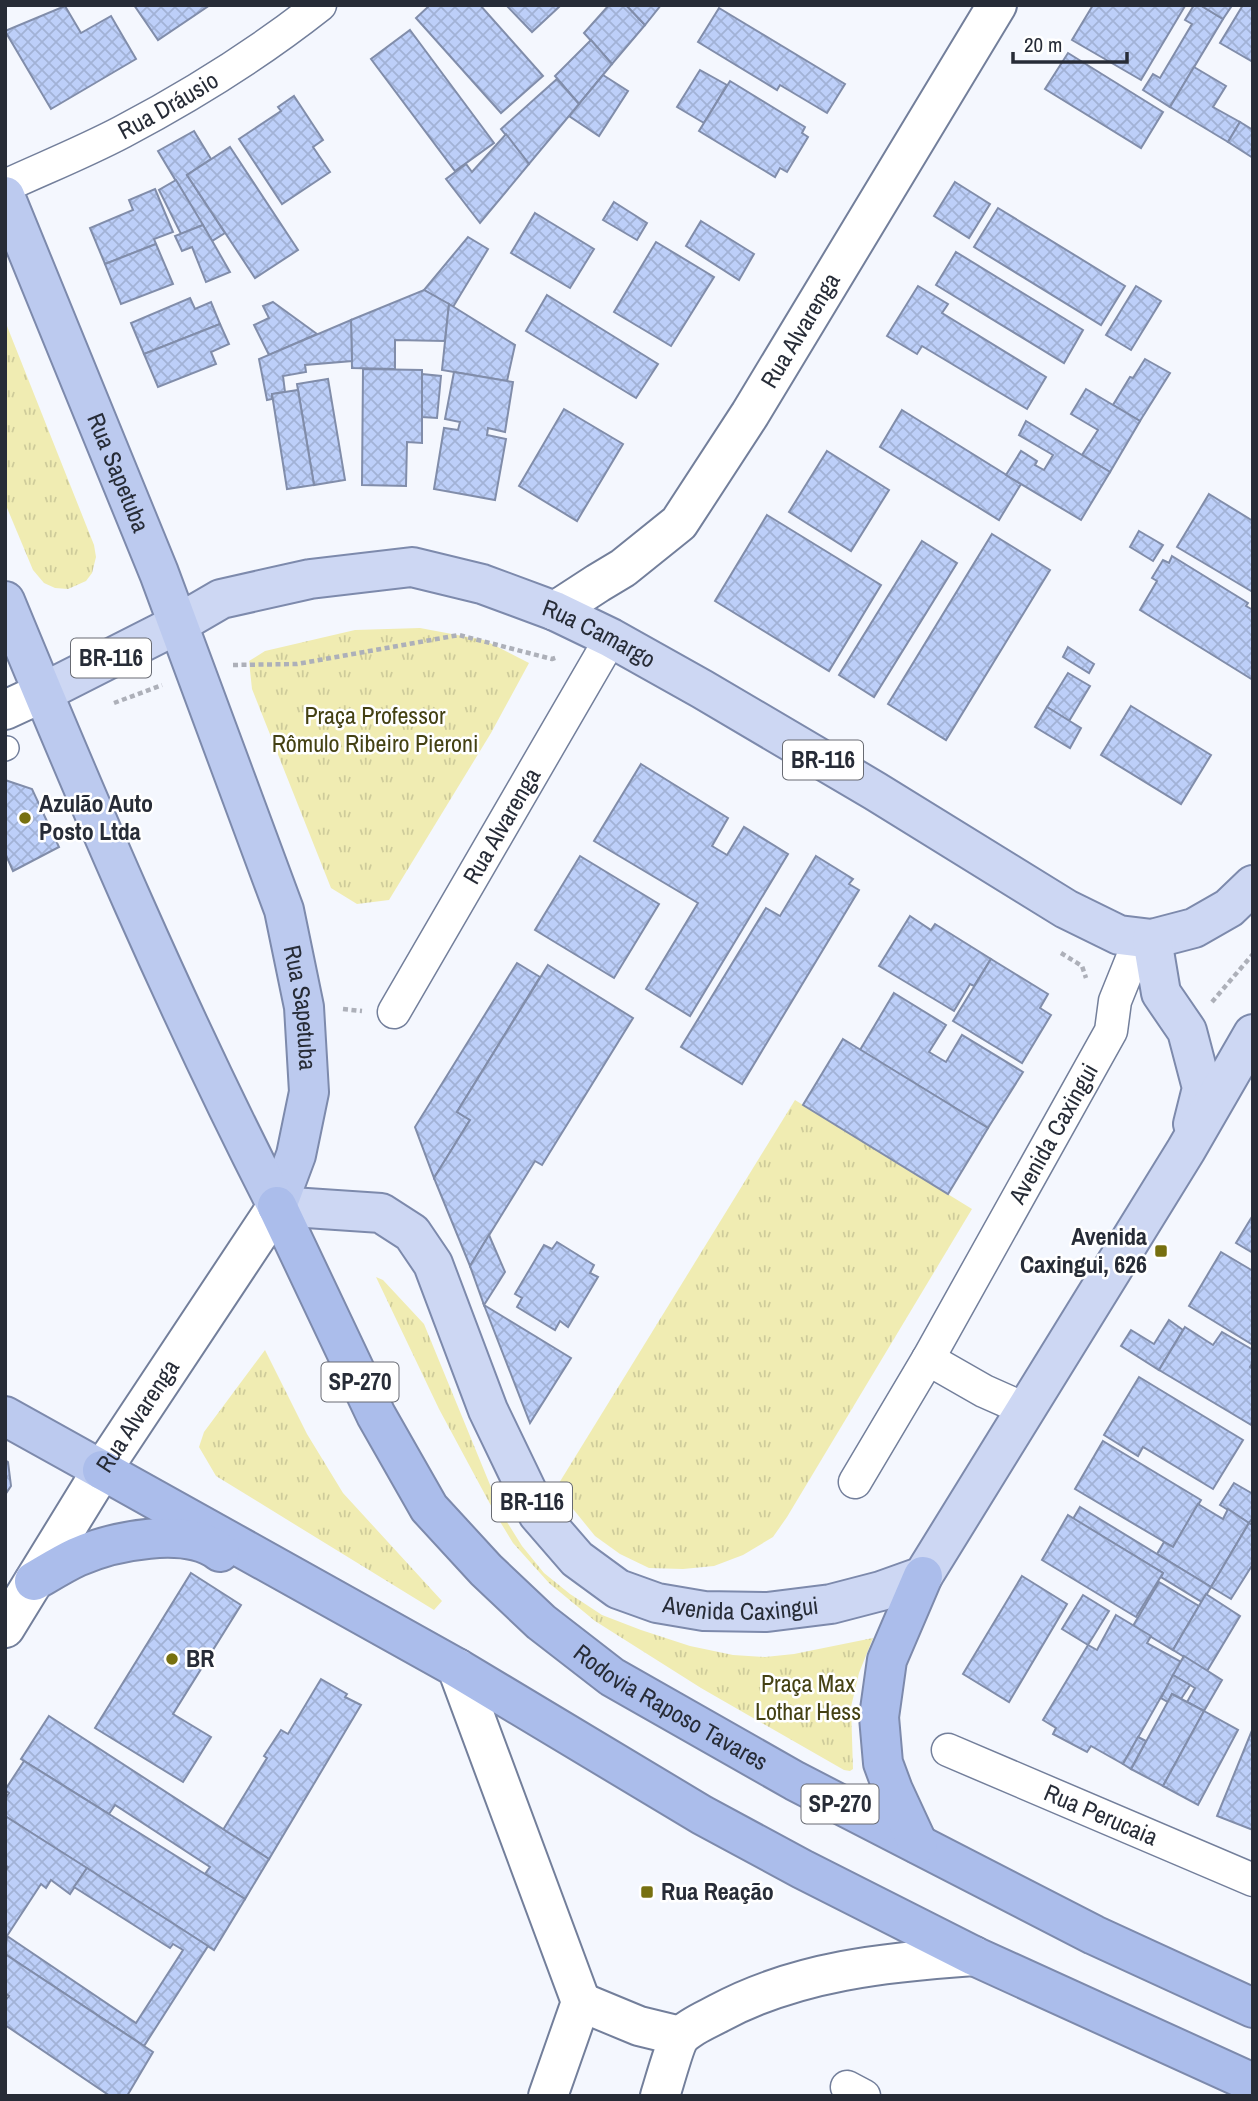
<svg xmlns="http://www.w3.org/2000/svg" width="1258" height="2101" viewBox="0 0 1258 2101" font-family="'Archivo Narrow',sans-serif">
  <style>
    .grass { fill: url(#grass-tufts) }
    .building { fill: url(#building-cross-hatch); stroke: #818daa; stroke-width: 2 }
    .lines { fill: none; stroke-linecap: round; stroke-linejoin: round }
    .pedestrian-casing { stroke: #737f9b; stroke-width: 26 }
    .minor-casing { stroke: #737f9b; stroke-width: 35 }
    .tertiary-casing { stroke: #737f9b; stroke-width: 42 }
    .secondary-casing { stroke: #737f9b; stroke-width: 42 }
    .primary-casing { stroke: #7d8aac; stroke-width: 42 }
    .trunk-casing { stroke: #7d8aac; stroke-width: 42 }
    .motorway-casing { stroke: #7d8aac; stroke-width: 42 }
    .path { stroke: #adb0b9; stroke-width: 4.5; stroke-dasharray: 5 3.5; stroke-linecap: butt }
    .pedestrian { stroke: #fff; stroke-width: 23 }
    .minor { stroke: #fff; stroke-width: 32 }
    .tertiary { stroke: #fff; stroke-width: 38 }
    .secondary { stroke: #fff; stroke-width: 38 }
    .primary { stroke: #cdd7f3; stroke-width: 38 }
    .trunk { stroke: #bccaef; stroke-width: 38 }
    .motorway { stroke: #abbdeb; stroke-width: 38 }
    .poi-dot { fill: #777010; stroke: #fff; stroke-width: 2.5 }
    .labels { text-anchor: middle; stroke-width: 5; stroke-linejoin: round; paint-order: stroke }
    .shield { fill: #fff; stroke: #686b73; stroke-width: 2 }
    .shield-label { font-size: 23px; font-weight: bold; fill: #272c37 }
    .street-label { font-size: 24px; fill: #272c37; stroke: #fff }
    .park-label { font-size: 24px; fill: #444113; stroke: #fff }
    .poi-label { font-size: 24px; font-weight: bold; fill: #272c37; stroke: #fff; text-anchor: start }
  </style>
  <defs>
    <pattern id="grass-tufts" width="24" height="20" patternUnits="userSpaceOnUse" patternTransform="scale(1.75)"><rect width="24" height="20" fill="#f0ecb2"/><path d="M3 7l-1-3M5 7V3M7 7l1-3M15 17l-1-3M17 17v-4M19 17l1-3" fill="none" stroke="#cecb9a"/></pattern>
    <pattern id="building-cross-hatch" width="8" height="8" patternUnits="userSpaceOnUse" patternTransform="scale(1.75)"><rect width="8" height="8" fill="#bdcff9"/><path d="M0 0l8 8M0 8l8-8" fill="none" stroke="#a2b2d6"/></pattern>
  </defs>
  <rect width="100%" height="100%" fill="#f4f7fe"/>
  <g class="grass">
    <path d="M5 321 94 545 96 557 92 573 86 581 68 589 55 588 44 583 33 570 5 503Z"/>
    <path d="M420 628 484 640 529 663 491 733 389 900 357 904 331 888 252 689 249 661 265 651 355 630Z"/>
    <path d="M795 1100 972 1209 787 1517 773 1537 743 1555 714 1566 683 1569 649 1568 620 1554 595 1536 556 1488Z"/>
    <path d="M376 1277 383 1280 424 1324 502 1514 522 1546 544 1573 570 1594 602 1615 641 1630 690 1646 733 1655 765 1657 794 1654 873 1638 859 1673 851 1707 853 1769 850 1771 844 1770 701 1688 595 1621 549 1583 513 1543 496 1515 439 1409Z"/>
    <path d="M265 1350 307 1434 343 1493 442 1601 434 1610 216 1476 199 1447 204 1432Z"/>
  </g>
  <g class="building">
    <path d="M134 5H210L158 40Z"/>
    <path d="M430 5H480L543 76 501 113 416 18Z"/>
    <path d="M506 5H557L559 7 532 32Z"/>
    <path d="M609 5H626L645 25 612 64 584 33Z"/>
    <path d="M626 5H661L645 25Z"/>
    <path d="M1093 5H1185V6L1141 80 1072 40Z"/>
    <path d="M1194 5H1200L1223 19 1170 107 1143 90 1153 74 1160 78 1192 24 1185 20Z"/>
    <path d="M1200 5H1228L1231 7 1223 19Z"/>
    <path d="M1243 5H1253V62L1220 43Z"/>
    <path d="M65 6 81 33 111 16 136 59 51 109 5 31Z"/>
    <path d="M719 8 845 84 827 113 780 85 777 90 698 42Z"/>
    <path d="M410 30 494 143 455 171 371 59Z"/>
    <path d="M591 40 612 64 579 104 555 76Z"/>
    <path d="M1068 53 1163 112 1141 148 1045 89Z"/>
    <path d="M1194 67 1226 86 1213 107 1240 122 1228 142 1170 107Z"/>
    <path d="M700 70 727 85 704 123 677 107Z"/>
    <path d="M603 75 628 91 599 136 569 116Z"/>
    <path d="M557 79 579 104 529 164 501 129Z"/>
    <path d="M730 81 805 127 802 133 808 137 787 172 780 168 775 177 699 131Z"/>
    <path d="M294 96 323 140 313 147 330 172 282 204 239 139 281 111 278 107Z"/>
    <path d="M1240 122 1253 130V158L1228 142Z"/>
    <path d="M194 131 211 159 187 175 225 233 212 241 158 151Z"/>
    <path d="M506 134 529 164 480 223 446 179 466 164 472 172Z"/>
    <path d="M230 147 298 250 255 278 187 175Z"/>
    <path d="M176 180 203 225 181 234 159 190Z"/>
    <path d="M955 182 990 204 969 238 934 216Z"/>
    <path d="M155 189 173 232 154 239 156 244 105 264 90 228 133 210 129 200Z"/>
    <path d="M614 202 647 223 637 240 603 220Z"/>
    <path d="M998 208 1125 286 1101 325 974 247Z"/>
    <path d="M535 213 594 249 570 288 511 253Z"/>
    <path d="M701 221 754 254 739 280 686 246Z"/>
    <path d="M203 225 230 272 206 282 192 247 182 251 175 236Z"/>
    <path d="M468 237 488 249 453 307 424 290Z"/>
    <path d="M656 242 714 277 671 346 614 312Z"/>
    <path d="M156 244 173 284 121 304 105 264Z"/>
    <path d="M956 252 1083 330 1064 363 936 285Z"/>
    <path d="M918 286 948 304 942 313 1046 377 1027 409 922 346 917 354 887 336Z"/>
    <path d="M1136 286 1161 301 1131 350 1106 335Z"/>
    <path d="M424 290 449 304 445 341 395 340V369L352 368 351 320Z"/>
    <path d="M547 295 658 364 636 398 526 331Z"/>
    <path d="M190 298 195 309 211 302 220 324 144 354 131 323Z"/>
    <path d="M273 302 317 334 269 355 254 325 269 318 263 306Z"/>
    <path d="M449 304 515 345 507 381 442 370Z"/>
    <path d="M351 320 352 361 305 365 306 372 283 376 285 392 272 394V399L267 400 259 359Z"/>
    <path d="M220 324 229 344 211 352 216 364 158 387 144 354Z"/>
    <path d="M1145 359 1170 373 1140 421 1113 405 1130 377 1133 378Z"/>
    <path d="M363 369 422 370V443L407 442 406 486 362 485Z"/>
    <path d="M454 372 513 382 505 432 488 428 487 435 506 439 495 500 434 489 444 428 458 430 460 422 445 419Z"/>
    <path d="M422 374 441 376 437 418 422 417Z"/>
    <path d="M328 379 345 480 314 485 297 384Z"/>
    <path d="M1086 389 1140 421 1110 472 1082 455 1098 430 1071 414Z"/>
    <path d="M298 390 314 485 287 489 272 394Z"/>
    <path d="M564 409 623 444 577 521 519 486Z"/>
    <path d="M902 410 1021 484 999 520 880 447Z"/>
    <path d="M1026 421 1110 472 1081 520 1006 475 1021 451 1037 461 1035 465 1044 470 1053 455 1019 435Z"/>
    <path d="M827 451 889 490 851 551 789 512Z"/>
    <path d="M1209 494 1253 521V588L1251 591 1177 547Z"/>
    <path d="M767 515 881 585 829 671 715 601Z"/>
    <path d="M1139 531 1163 545 1153 561 1130 547Z"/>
    <path d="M992 534 1050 570 946 740 888 704Z"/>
    <path d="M922 541 957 563 874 697 839 675Z"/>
    <path d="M1172 556 1248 603 1246 606 1253 610V680L1140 610 1157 581 1152 578 1163 560 1169 563Z"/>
    <path d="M1068 647 1094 664 1089 673 1063 657Z"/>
    <path d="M1068 673 1090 686 1069 721 1047 707Z"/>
    <path d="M1131 706 1211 755 1181 804 1101 755Z"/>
    <path d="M1047 707 1081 728 1070 748 1035 727Z"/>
    <path d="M641 764 728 818 712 846 727 855 744 827 788 854 690 1016 646 989 698 903 594 841Z"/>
    <path d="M5 780 32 789 59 847 13 871 5 853Z"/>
    <path d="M580 856 659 904 614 978 535 930Z"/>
    <path d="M816 856 853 879 849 884 859 890 742 1084 681 1047 766 908 780 916Z"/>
    <path d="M910 916 931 930 935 924 991 959 974 986 970 984 954 1011 879 966Z"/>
    <path d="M991 959 1048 994 1040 1008 1051 1015 1022 1063 953 1021Z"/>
    <path d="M517 963 540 977 457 1112 470 1120 434 1178 415 1127Z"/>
    <path d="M548 965 633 1018 542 1165 535 1161 470 1266 434 1178 470 1120 457 1112Z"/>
    <path d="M894 993 946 1025 929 1052 946 1062 962 1035 1023 1072 988 1128 860 1050Z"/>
    <path d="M843 1039 988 1128 948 1194 803 1105Z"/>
    <path d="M1253 1215V1253L1236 1243Z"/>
    <path d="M489 1235 505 1272 484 1305 470 1266Z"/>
    <path d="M557 1242 594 1265 590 1273 598 1277 568 1327 560 1321 555 1330 517 1307 522 1298 515 1294 544 1245 552 1249Z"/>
    <path d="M1221 1252 1253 1271V1345L1189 1306Z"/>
    <path d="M484 1305 571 1358 530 1423Z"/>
    <path d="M1169 1320 1183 1330 1159 1370 1121 1346 1131 1330 1154 1344Z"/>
    <path d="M1185 1327 1213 1345 1222 1332 1253 1350V1362L1250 1367 1253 1369V1426L1159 1370Z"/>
    <path d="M1139 1377 1243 1440 1213 1489 1143 1447 1138 1456 1104 1435Z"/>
    <path d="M1103 1441 1201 1500 1173 1547 1075 1489Z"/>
    <path d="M5 1460 8 1462 11 1486 5 1495Z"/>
    <path d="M1234 1483 1253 1494V1517L1249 1523 1220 1505Z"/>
    <path d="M1198 1504 1223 1519 1228 1509 1249 1523 1211 1587 1157 1554 1164 1542 1173 1547Z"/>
    <path d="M1080 1507 1211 1587 1202 1602 1161 1577 1163 1573 1073 1519Z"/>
    <path d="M1068 1515 1163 1573 1136 1617 1042 1560Z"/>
    <path d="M1249 1523 1253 1525V1564L1231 1599 1211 1587Z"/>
    <path d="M191 1573 241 1605 173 1714 211 1737 183 1782 95 1728Z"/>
    <path d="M1022 1576 1067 1604 1009 1702 963 1674Z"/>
    <path d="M1159 1582 1199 1606 1173 1650 1133 1626Z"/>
    <path d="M1206 1594 1240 1616 1207 1671 1173 1650Z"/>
    <path d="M1083 1595 1109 1611 1088 1645 1062 1629Z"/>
    <path d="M1116 1615 1151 1636 1147 1643 1181 1662 1123 1764 1091 1746 1087 1752 1053 1734 1056 1728 1043 1720 1088 1645 1097 1650Z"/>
    <path d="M1184 1656 1222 1680 1204 1711 1187 1702 1195 1688 1173 1675Z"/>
    <path d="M1173 1675 1190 1685 1181 1699 1172 1694 1168 1702 1161 1698Z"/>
    <path d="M321 1679 347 1694 345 1697 361 1705 269 1859 223 1830 267 1758 264 1756 281 1730 288 1734Z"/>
    <path d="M1172 1694 1204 1711 1163 1786 1131 1769Z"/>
    <path d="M1204 1711 1238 1730 1198 1805 1163 1786Z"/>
    <path d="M49 1716 269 1859 245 1899 205 1874 210 1867 115 1805 109 1814 21 1759Z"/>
    <path d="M1253 1728V1830L1217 1816Z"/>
    <path d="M1138 1737 1146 1741 1131 1769 1123 1764Z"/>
    <path d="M24 1761 245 1899 214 1950 5 1816V1799L9 1793 5 1790Z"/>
    <path d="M5 1816 87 1868 70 1894 51 1880 46 1888 41 1884 5 1939V1872L8 1867 5 1865Z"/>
    <path d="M87 1868 208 1946 144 2046 5 1954 7 1936 136 2023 183 1950 173 1944 170 1948 74 1887Z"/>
    <path d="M5 1954 153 2052 127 2096H110L5 2025V2001L9 1996 5 1993Z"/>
  </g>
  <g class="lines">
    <g class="pedestrian-casing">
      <path id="pedestrian" d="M5 749 7 748"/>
    </g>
    <g class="minor-casing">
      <g id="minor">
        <path id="s1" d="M5 186C44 168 84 152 122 132 192 95 258 54 320 5"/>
        <path id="s2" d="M394 1012 611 638"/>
        <path d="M928 1359 984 1391 1027 1410"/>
        <path id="s3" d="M855 1482 928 1359 1111 1031 1115 1001 1140 939"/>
        <path id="s4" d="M948 1750 1253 1880"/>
        <path d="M847 2087 864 2096"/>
      </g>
    </g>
    <g class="tertiary-casing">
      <g id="tertiary">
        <path id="s5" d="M555 611 598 583 623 568 679 523 750 414 997 5"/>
        <path d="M457 1668 581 2002 548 2096"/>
        <path d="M581 2002 639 2026 680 2036"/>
        <path d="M660 2096C664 2084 675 2042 682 2035 691 2026 708 2019 719 2013 797 1971 887 1962 974 1956"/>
      </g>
    </g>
    <g class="secondary-casing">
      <g id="secondary">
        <path d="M5 710 44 692"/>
        <path id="s6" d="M5 1628 102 1470 277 1206"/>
      </g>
    </g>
    <g class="primary-casing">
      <g id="primary">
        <path id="s7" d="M44 692 178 624 221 599 310 579 412 567 482 584 555 611 611 638 702 689 875 791 1066 909 1119 935 1152 939 1194 928 1229 908 1253 885"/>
        <path d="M1152 939 1161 993 1187 1031 1202 1088 1193 1124"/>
        <path id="s8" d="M277 1206 381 1213 412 1233 433 1264 488 1410 538 1514 577 1559 618 1589 657 1603 704 1611 767 1612 831 1604 881 1591 923 1576 1186 1150 1253 1034"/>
      </g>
    </g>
    <g class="trunk-casing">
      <g id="trunk">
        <path id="s9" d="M5 196 159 573 284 910 304 1007 309 1092 296 1155 277 1206"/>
        <path d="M5 601C89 805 176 1009 277 1206"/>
        <path d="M5 1416 102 1470"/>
      </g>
    </g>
    <g class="motorway-casing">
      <g id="motorway">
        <path id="s10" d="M277 1206 376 1415 429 1508 486 1570 541 1622 612 1677 795 1781 1094 1935 1253 2008"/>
        <path d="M102 1470 457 1668 702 1815 802 1869 974 1956 1253 2083"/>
        <path d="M34 1581C48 1573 62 1564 77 1557 113 1541 186 1526 220 1552"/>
        <path d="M918 1844 893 1790 883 1763 879 1717 887 1660 923 1576"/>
      </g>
    </g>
    <g class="path">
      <path d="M233 665 297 664 459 635 552 659 558 657"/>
      <path d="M114 703 162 685"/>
      <path d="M1061 953 1082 966 1086 978"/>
      <path d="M1212 1002 1253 954"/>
      <path d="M343 1009 362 1011"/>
    </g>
    <use href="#pedestrian" class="pedestrian"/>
    <use href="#minor" class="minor"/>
    <use href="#tertiary" class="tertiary"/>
    <use href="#secondary" class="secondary"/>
    <use href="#primary" class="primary"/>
    <use href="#trunk" class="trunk"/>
    <use href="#motorway" class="motorway"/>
  </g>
  <g class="poi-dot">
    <circle cx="25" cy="818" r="7"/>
    <rect x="1154" y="1244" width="14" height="14" rx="3.5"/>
    <circle cx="172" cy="1659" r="7"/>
    <rect x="640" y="1885" width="14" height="14" rx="3.5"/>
  </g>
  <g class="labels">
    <g class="shield">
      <rect x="71" y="638.5" width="80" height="39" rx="5"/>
      <rect x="783" y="740.5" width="80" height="39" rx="5"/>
      <rect x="321.5" y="1362.5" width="77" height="39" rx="5"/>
      <rect x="492" y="1482.5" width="80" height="39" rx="5"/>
      <rect x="801.5" y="1784.5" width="77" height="39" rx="5"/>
    </g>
    <g class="shield-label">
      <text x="111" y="666">BR-116</text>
      <text x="823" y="768">BR-116</text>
      <text x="360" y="1390">SP-270</text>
      <text x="532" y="1510">BR-116</text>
      <text x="840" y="1812">SP-270</text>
    </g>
    <g class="street-label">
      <text dy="8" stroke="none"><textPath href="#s1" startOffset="182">Rua Dráusio</textPath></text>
      <text dy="8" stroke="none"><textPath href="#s5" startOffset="380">Rua Alvarenga</textPath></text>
      <text dy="8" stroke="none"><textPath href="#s9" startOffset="299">Rua Sapetuba</textPath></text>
      <text dy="8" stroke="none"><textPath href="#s7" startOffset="593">Rua Camargo</textPath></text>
      <text dy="8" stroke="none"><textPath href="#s2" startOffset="215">Rua Alvarenga</textPath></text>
      <text dy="8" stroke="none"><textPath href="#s9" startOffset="866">Rua Sapetuba</textPath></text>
      <text dy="8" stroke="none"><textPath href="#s3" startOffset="401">Avenida Caxingui</textPath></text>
      <text dy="8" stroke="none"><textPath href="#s6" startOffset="250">Rua Alvarenga</textPath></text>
      <text dy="8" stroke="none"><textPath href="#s8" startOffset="686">Avenida Caxingui</textPath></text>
      <text dy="8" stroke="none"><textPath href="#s10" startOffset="654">Rodovia Raposo Tavares</textPath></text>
      <text dy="8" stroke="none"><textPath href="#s4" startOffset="166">Rua Perucaia</textPath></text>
    </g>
    <g class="park-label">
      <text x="375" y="724">Praça Professor<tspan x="375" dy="28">Rômulo Ribeiro Pieroni</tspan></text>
      <text x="808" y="1692">Praça Max<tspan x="808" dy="28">Lothar Hess</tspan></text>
    </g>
    <g class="poi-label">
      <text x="39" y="812">Azulão Auto<tspan x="39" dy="28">Posto Ltda</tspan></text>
      <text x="1147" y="1245" text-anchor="end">Avenida<tspan x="1147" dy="28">Caxingui, 626</tspan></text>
      <text x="186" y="1667">BR</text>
      <text x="661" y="1900">Rua Reação</text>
    </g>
  </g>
  <rect width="1258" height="2101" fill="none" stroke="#272c37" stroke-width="14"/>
  <path d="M1013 52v10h114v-10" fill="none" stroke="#272c37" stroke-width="3.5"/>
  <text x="1024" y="52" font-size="21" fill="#272c37" stroke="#ffffff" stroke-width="5" paint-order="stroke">20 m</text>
</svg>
